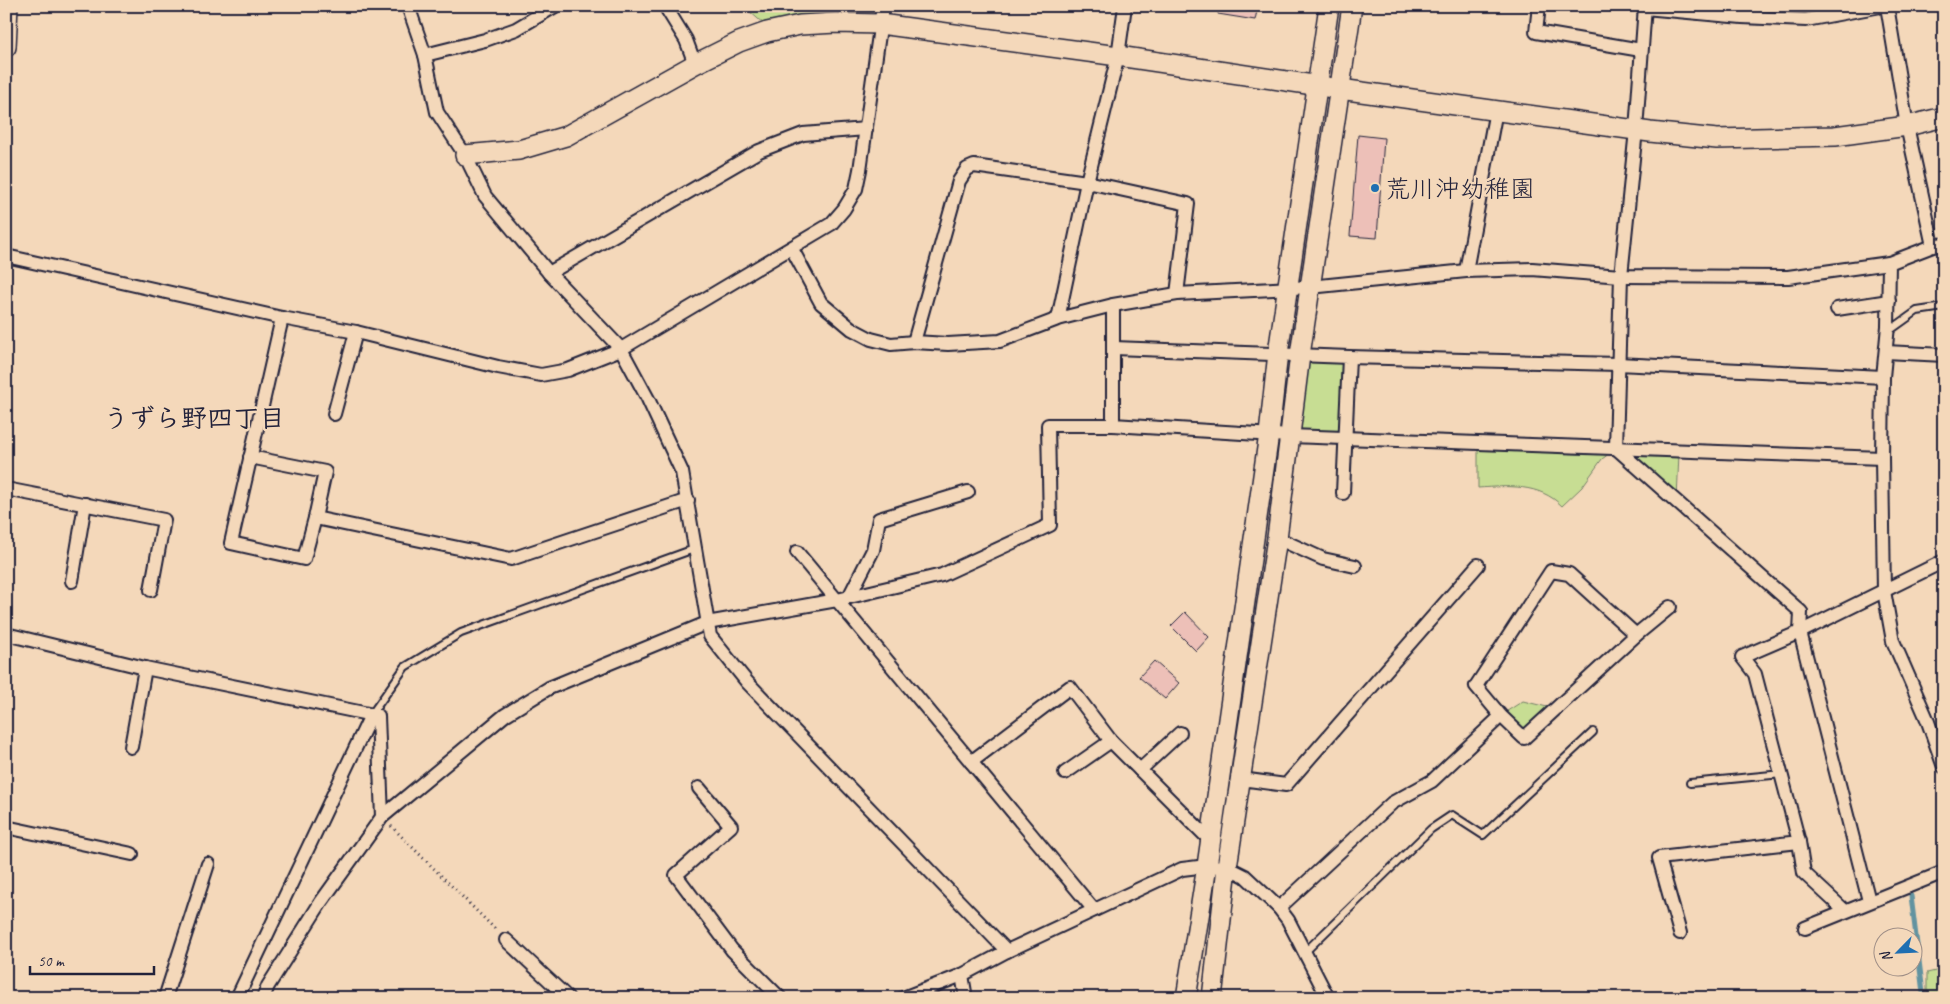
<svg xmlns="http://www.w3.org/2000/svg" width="1950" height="1004" viewBox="0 0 1950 1004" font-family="Caveat,'Klee One',sans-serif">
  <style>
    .green { fill: #c7dd93; stroke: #748067 }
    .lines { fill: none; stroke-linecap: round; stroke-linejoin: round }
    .stream { stroke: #6293a0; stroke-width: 5 }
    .building { fill: #edc0b8; stroke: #22223b }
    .lane-casing { stroke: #22223b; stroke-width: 10 }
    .street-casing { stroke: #22223b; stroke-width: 16 }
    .secondary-casing { stroke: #22223b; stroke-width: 22 }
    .path { stroke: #22223b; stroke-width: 3; stroke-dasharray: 1 4; stroke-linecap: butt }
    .lane { stroke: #f4d8ba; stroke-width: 6 }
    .street { stroke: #f4d8ba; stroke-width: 12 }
    .secondary { stroke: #f4d8ba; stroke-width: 19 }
    .poi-dot { fill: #1f6fb2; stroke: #f4d8ba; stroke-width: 2 }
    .labels { text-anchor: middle; stroke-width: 5; stroke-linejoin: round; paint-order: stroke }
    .poi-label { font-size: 25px; fill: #22223b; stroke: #f4d8ba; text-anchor: start }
    .neighbourhood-label { font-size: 26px; font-weight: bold; fill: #22223b; stroke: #f4d8ba }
  </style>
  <rect width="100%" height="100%" fill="#f4d8ba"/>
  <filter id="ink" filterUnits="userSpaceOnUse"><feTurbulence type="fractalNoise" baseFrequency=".02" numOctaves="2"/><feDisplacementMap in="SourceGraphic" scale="10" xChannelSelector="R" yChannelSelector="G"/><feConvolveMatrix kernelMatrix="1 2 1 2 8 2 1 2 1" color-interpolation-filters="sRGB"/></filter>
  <g filter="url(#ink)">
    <g class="green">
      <path d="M747 6H840L837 16 765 25 749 11Z"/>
      <path d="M1302 359 1346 360 1342 434 1294 432Z"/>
      <path d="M1478 445 1613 451 1602 459 1582 487 1562 506C1539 483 1508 486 1478 488Z"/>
      <path d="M1622 451 1679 453 1677 500Z"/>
      <path d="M1523 701 1551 708 1525 731 1504 713Z"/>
      <path d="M1944 969V998H1936L1927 991V973Z"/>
    </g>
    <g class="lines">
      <path class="stream" d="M1911 896 1923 993 1929 998"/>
    </g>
    <g class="building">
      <path d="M1218 6H1258L1255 20 1218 14Z"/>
      <path d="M1358 135 1384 138 1377 238 1350 236Z"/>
      <path d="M1185 612 1209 637 1196 651 1171 626Z"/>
      <path d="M1154 661 1179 683 1165 699 1139 677Z"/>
    </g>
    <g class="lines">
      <g class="lane-casing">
        <g id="lane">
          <path d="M1889 331 1917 311 1944 307"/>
          <path d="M371 715 405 667 461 633 694 549"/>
          <path d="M1690 783 1782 774"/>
          <path d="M1305 952 1431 829 1452 815 1483 835 1593 732"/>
        </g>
      </g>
      <g class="street-casing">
        <g id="street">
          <path d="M408 6 425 55 437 112 465 155 485 196 549 273 621 349 648 399 682 472 710 636 747 682 1007 951"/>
          <path d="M665 6 686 40 695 64"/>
          <path d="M1539 6 1536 32 1641 50"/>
          <path d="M1887 6 1907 126 1933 246"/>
          <path d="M1645 8 1742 17 1806 20 1881 6"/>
          <path d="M425 55 485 40 516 29 555 6"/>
          <path d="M1944 244 1933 246 1889 263 1888 326 1883 377 1882 458 1884 591 1893 641 1927 719 1944 767"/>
          <path d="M792 249 821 303 852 329 871 339 891 344 914 342 948 344 1000 341 1058 319 1113 305 1177 294 1310 287 1466 271 1532 269 1621 276 1788 277 1889 263"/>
          <path d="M6 256 282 318 356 332 498 367 541 375 568 370 621 349 831 224 844 209 856 189 860 170 883 6"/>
          <path d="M1466 271 1496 110"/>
          <path d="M549 273 759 151 803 134 866 129"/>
          <path d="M1113 305V425L1290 436 1882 458"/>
          <path d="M1837 309 1889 301"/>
          <path d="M282 318 231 543 304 559 315 518 511 559 688 500"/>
          <path d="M1058 319 1087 182 1118 56 1125 6"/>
          <path d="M914 342 959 181 967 169 974 166 1087 182 1188 204 1177 294"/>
          <path d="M1114 348 1349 357 1343 493"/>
          <path d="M1886 352 1944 355"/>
          <path d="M1349 357 1618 364 1883 377"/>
          <path d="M334 414 356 332"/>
          <path d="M1616 448 1801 612 1800 632 1869 901"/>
          <path d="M1616 448 1621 276 1636 130 1645 6"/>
          <path d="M250 457 325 472 315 518"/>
          <path d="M6 489 164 520 151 590"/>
          <path d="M1277 538 1323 559 1355 566"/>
          <path d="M797 552 1094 910"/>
          <path d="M72 581 85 504"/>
          <path d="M849 597 873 550 879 519 968 492"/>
          <path d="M6 634 145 668 378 716 382 817"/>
          <path d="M1636 635 1670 607"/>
          <path d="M131 747 145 668"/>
          <path d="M971 762 1070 687 1111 741 1211 841"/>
          <path d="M1140 770 1180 733"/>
          <path d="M1065 773 1111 741"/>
          <path d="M1241 779 1286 785 1478 565"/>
          <path d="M699 788 731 826 676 875 732 950 780 998"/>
          <path d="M6 827 132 854"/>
          <path d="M1799 842 1804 873 1845 911"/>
          <path d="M1279 908 1392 803 1432 781 1501 716 1476 686 1551 571 1569 574 1636 635 1524 738 1501 716"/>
          <path d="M1805 928 1944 872"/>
          <path d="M1680 933 1659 858 1799 842 1755 674 1742 657 1800 632 1944 561"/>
          <path d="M506 940 568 998"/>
          <path d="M962 975 966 998"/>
          <path d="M165 998 208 864"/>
          <path d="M237 998 371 715"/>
          <path d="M263 998 268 986 321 902 382 817 505 715 549 688 707 623 837 600 942 575 1050 525 1048 425H1113"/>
          <path d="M903 998 962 975 1007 951 1182 869 1207 866 1227 867 1245 876 1279 908 1288 920 1328 998"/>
        </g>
      </g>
      <g class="secondary-casing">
        <g id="secondary">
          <path d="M6 47 8 6"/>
          <path d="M465 155 519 150 566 136 695 64 739 42 767 32 800 25 836 23 880 24 1118 56 1340 89 1650 132 1717 139 1835 136 1907 126 1944 117"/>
          <path d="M1186 998 1207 866 1269 434 1278 353 1329 6"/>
          <path d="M1212 998 1227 867 1277 538 1300 355 1352 6"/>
        </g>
      </g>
      <path class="path" d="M391 826 497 931"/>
      <use href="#lane" class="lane"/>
      <use href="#street" class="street"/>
      <use href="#secondary" class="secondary"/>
    </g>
  </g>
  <circle class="poi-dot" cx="1375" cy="188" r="5"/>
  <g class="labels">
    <g class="poi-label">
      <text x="1385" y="197">荒川沖幼稚園</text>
    </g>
    <g class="neighbourhood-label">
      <text x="194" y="427">うずら野四丁目</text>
    </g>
  </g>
  <rect width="1950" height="1004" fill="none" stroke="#f4d8ba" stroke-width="25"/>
  <rect x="12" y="12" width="1925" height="979" fill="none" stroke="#22223b" stroke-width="2" filter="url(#ink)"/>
  <g transform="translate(1898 952) rotate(246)"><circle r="24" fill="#f4d8ba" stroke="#a08f87"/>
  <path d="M0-4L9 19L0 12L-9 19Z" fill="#1f6fb2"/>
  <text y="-8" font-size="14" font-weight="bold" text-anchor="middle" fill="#22223b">N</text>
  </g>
  <path d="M30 966v8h124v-8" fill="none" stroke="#22223b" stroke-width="2.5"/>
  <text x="38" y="966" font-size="15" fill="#22223b" stroke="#f4d8ba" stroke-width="4" paint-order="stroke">50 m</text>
</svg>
